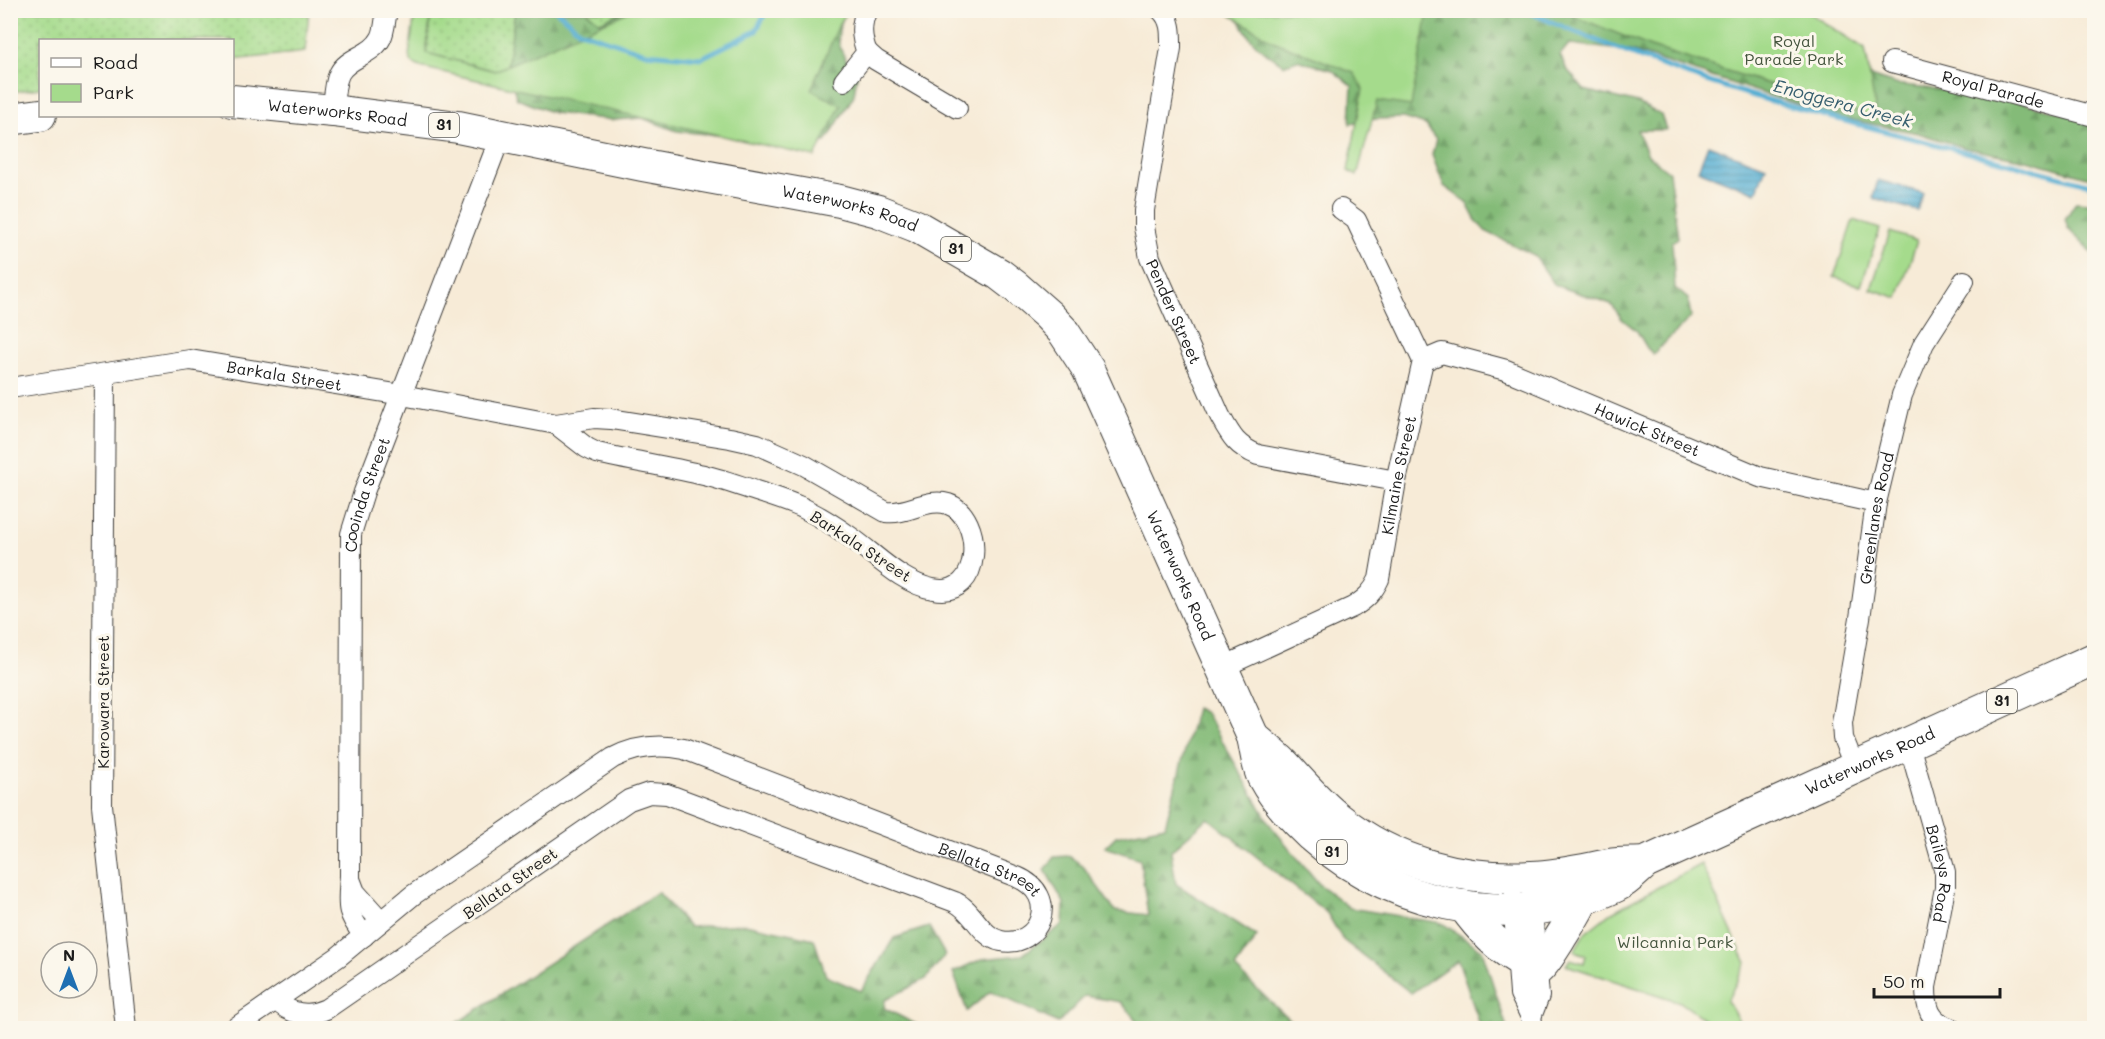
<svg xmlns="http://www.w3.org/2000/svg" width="2105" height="1039" viewBox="0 0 2105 1039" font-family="Mali,sans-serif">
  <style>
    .grass { fill: url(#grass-dots); stroke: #607c54; stroke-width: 1.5 }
    .forest { fill: url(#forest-firs); stroke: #506c4a; stroke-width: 1.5 }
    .park { fill: #a5db8c; stroke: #607c54; stroke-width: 1.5 }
    .water { fill: url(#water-rules); stroke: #396678; stroke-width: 1.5 }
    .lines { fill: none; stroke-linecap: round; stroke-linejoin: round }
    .stream { stroke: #56afd3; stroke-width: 5 }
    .minor-casing { stroke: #3d3b38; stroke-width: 22 }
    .primary-casing { stroke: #3d3b38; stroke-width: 34 }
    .minor { stroke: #fff; stroke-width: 20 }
    .primary { stroke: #fff; stroke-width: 32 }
    .labels { text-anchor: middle; stroke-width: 6; stroke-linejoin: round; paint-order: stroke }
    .shield { fill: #fbf7ec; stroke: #5f5e5a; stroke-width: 1.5 }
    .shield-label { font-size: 15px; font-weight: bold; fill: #1c1c1c }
    .park-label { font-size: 16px; fill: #45553e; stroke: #fbf7ec }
    .street-label { font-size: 16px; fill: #1c1c1c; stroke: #fbf7ec }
    .water-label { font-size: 18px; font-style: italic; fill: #365e6e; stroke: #fbf7ec }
  </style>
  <defs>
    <pattern id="grass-dots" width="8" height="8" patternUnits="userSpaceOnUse" patternTransform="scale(1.5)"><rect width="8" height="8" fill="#a5db8c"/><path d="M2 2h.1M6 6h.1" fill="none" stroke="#8dbb78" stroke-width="1.8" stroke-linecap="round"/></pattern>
    <pattern id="forest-firs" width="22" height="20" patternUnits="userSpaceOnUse" patternTransform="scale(1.5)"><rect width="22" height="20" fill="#84bb78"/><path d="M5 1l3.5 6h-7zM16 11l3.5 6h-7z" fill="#71a067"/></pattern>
    <pattern id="water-rules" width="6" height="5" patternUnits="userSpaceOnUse" patternTransform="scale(1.5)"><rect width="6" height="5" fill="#56afd3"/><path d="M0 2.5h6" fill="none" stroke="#468eaa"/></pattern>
  </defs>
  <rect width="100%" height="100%" fill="#fbf7ec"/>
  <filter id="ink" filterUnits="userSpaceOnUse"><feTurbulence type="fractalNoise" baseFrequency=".0167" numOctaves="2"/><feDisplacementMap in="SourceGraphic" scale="12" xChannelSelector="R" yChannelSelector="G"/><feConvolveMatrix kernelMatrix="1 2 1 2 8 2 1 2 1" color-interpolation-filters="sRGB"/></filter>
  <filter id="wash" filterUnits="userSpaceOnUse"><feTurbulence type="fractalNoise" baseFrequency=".008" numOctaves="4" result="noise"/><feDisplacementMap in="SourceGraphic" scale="24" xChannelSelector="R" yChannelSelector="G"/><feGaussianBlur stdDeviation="1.35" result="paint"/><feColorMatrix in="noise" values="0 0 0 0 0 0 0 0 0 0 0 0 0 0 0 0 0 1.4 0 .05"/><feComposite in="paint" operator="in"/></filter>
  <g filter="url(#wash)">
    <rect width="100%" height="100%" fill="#f7ebd7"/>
    <g class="grass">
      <path d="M11 10H309V11L305 52 233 60 232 40H40V88L11 92Z"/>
      <path d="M431 11H630L495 71 426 53Z"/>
    </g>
    <g class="forest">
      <path d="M625 10H848C829 37 841 53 857 76L854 95 826 142 807 144 758 132 716 135 677 131 642 118 613 120 554 113 517 99 507 69 515 11H586L600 22Z"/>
      <path d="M1235 11H1806L1865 49 1870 76 1895 84 1989 95 2094 120V179L2031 161 1966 148 1918 133 1837 117 1631 51 1569 44 1560 55 1566 68 1584 90 1638 103 1661 115 1666 130H1637L1648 155 1669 172 1678 238 1672 242 1675 288 1688 299 1691 317 1653 354 1647 348 1637 331 1622 319 1611 304 1555 285 1534 255 1485 231 1475 219 1466 202 1444 186 1432 155 1436 140 1426 125 1403 118 1376 119 1350 124 1352 86 1332 70 1297 60 1284 65C1256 47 1249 41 1235 11Z"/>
      <path d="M2076 202 2088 203 2094 208V255L2068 228 2065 219Z"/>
      <path d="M1196 708 1206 713 1271 826 1320 885 1350 908 1442 923 1482 950 1507 1028H1481L1458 960 1411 993 1343 940 1327 913 1208 818 1171 851 1176 884 1257 936 1235 968 1298 1028H1136V1020L1121 1002 1085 996 1058 1023 991 991 967 1011 953 972 982 959 1022 955 1063 924 1064 903 1045 870 1054 857 1069 856 1083 866 1115 911 1148 915 1140 859 1105 847 1116 836 1165 826Z"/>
      <path d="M658 892 689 927 745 924 814 939 826 976 861 991 894 938 929 927 945 955 926 979 885 1000 884 1008 923 1028H449Z"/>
    </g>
    <g class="park">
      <path d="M415 11H431L426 53 495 71 630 11H848L840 22 811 90 841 105 815 157 420 67 412 63 409 56Z"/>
      <path d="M1224 11H1431L1427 18 1411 106 1377 101 1357 176 1348 171 1363 89 1354 73 1273 41Z"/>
      <path d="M1561 11H1806L1865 49 1877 118 1651 47Z"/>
      <path d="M1853 220 1880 229 1861 286 1834 277Z"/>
      <path d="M1890 232 1917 241 1898 298 1871 289Z"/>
      <path d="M1701 864 1746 963 1727 1001 1743 1028H1717L1680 1002 1566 965 1570 959 1584 963 1586 955 1574 951 1584 934 1612 912Z"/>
    </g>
    <g class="water">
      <path d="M1708 145 1766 167 1756 193 1698 170Z"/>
      <path d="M1878 180 1923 193 1918 211 1873 198Z"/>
    </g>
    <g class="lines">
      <g class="stream">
        <path d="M556 10 580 31 646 53 701 58 756 31 767 10"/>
        <path d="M1523 10C1600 43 1680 75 1761 98 1871 130 1984 155 2094 186"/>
      </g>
    </g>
  </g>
  <g filter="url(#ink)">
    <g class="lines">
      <g class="minor-casing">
        <g id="minor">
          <path id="s1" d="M1161 10C1172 20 1171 34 1171 48L1144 210V227L1150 258 1220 416C1231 436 1236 446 1258 455L1396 481"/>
          <path d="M867 52 876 60 957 108"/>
          <path id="s2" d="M1892 62 2094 116"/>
          <path d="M844 81 867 52C861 38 860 24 867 10"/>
          <path d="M333 111C334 99 334 85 339 74 347 57 372 56 381 38 385 31 385 19 387 10"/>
          <path id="s3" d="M1423 361 1442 353 1506 370 1760 477 1876 503"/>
          <path d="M105 374 102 805 126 1028"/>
          <path id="s4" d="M10 388 190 360 402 395 556 424 594 418 611 419 730 438 757 444 804 465 886 512C907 515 928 497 948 504 984 516 984 600 933 589 901 583 875 554 849 536 835 526 819 516 803 508 788 501 772 496 756 491 737 485 719 478 699 474 666 466 631 461 597 453L587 448 556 424"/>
          <path id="s5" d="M1221 668 1353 607C1366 599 1373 592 1379 579L1396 481 1423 361 1356 220 1341 209"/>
          <path id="s6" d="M1909 744 1945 872V888L1926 987C1926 1007 1929 1021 1950 1028"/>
          <path id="s7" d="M1855 768 1843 738 1842 723 1860 618 1876 503 1902 395 1924 343 1964 281"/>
          <path d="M350 879 355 892 381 921"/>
          <path d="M1513 899 1520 994 1531 1017 1533 1028"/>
          <path id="s8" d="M364 936C345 911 348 906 350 876L351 534 364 492 501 135"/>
          <path d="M1531 1017 1539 996 1531 898"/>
          <path id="s9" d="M235 1028 338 957 413 895 613 758C636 746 659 744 684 749L1017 877C1062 896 1039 949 1001 941 981 937 973 910 955 902L667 794 649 793 629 800 326 1009C309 1017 289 1015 277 1000"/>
        </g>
      </g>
      <g class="primary-casing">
        <g id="primary">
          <path id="s10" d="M232 101 333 111 458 127 643 165 840 201 878 211 916 226 999 274 1016 287 1048 315 1063 331 1088 369 1253 737C1256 749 1257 765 1263 777 1271 792 1284 808 1296 820 1375 904 1511 936 1616 886 1627 881 1636 871 1645 863L2094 659"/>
          <path d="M10 119 40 115"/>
          <path d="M1253 737C1263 746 1274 754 1284 764 1302 783 1318 803 1339 819 1393 863 1463 881 1532 877 1558 876 1583 870 1609 865 1621 863 1633 864 1645 863"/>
          <path d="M1464 906C1479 927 1495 945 1517 958"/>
          <path d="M1536 971C1547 961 1551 952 1559 940 1568 925 1577 913 1583 898"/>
        </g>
      </g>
      <use href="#minor" class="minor"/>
      <use href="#primary" class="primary"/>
    </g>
  </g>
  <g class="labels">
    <g class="shield">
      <rect x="429" y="113" width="30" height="24" rx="4.5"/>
      <rect x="941" y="237" width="30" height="24" rx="4.5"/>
      <rect x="1987" y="689" width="30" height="24" rx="4.5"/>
      <rect x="1317" y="840" width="30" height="24" rx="4.5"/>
    </g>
    <g class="shield-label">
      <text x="444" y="130">31</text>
      <text x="956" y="254">31</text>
      <text x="2002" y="706">31</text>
      <text x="1332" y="857">31</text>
    </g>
    <g class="park-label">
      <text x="1794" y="47">Royal<tspan x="1794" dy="18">Parade Park</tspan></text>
      <text x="1675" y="948">Wilcannia Park</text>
    </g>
    <g class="street-label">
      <text dy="6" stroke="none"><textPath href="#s2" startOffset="105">Royal Parade</textPath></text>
      <text dy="6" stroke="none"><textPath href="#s10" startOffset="106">Waterworks Road</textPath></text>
      <text dy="6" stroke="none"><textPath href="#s10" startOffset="628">Waterworks Road</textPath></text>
      <text dy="6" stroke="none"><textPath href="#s1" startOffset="312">Pender Street</textPath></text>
      <text dy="6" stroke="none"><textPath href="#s4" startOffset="278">Barkala Street</textPath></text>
      <text dy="6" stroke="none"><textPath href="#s3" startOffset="240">Hawick Street</textPath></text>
      <text dy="6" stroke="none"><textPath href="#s5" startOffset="290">Kilmaine Street</textPath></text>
      <text dy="6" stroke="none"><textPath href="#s8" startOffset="448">Cooinda Street</textPath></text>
      <text dy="6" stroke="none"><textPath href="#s7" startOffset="255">Greenlanes Road</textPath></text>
      <text transform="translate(861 546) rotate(33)" y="6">Barkala Street</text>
      <text dy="6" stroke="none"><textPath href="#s10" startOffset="1150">Waterworks Road</textPath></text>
      <text transform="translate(103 702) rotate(-90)" y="6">Karowara Street</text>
      <text dy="6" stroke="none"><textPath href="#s10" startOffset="2055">Waterworks Road</textPath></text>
      <text dy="6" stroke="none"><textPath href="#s9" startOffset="867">Bellata Street</textPath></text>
      <text dy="6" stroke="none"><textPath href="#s6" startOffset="134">Baileys Road</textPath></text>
      <text transform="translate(510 883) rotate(-35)" y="6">Bellata Street</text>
    </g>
    <g class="water-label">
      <text transform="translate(1843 104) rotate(15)" y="6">Enoggera Creek</text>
    </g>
  </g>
  <rect width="2105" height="1039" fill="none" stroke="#fbf7ec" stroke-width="36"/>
  <rect x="39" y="39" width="195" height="78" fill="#fbf7ec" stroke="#a29f99" stroke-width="1.5"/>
  <rect x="51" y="58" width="30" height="9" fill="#ffffff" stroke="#a29f99" stroke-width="1.5"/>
  <text x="93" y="69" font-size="18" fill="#1c1c1c">Road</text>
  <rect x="51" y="84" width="30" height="18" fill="#a5db8c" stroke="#a29f99" stroke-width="1.5"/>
  <text x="93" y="99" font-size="18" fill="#1c1c1c">Park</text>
  <g transform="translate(69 970)"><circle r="28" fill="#fbf7ec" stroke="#a29f99" stroke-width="1.5"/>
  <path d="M0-4.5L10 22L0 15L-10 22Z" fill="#1f6fb2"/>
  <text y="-9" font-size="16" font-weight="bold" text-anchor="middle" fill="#1c1c1c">N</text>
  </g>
  <path d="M1874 988v9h126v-9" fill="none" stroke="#1c1c1c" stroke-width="3"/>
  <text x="1883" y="988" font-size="18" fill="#1c1c1c" stroke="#fbf7ec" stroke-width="4.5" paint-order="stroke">50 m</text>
</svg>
